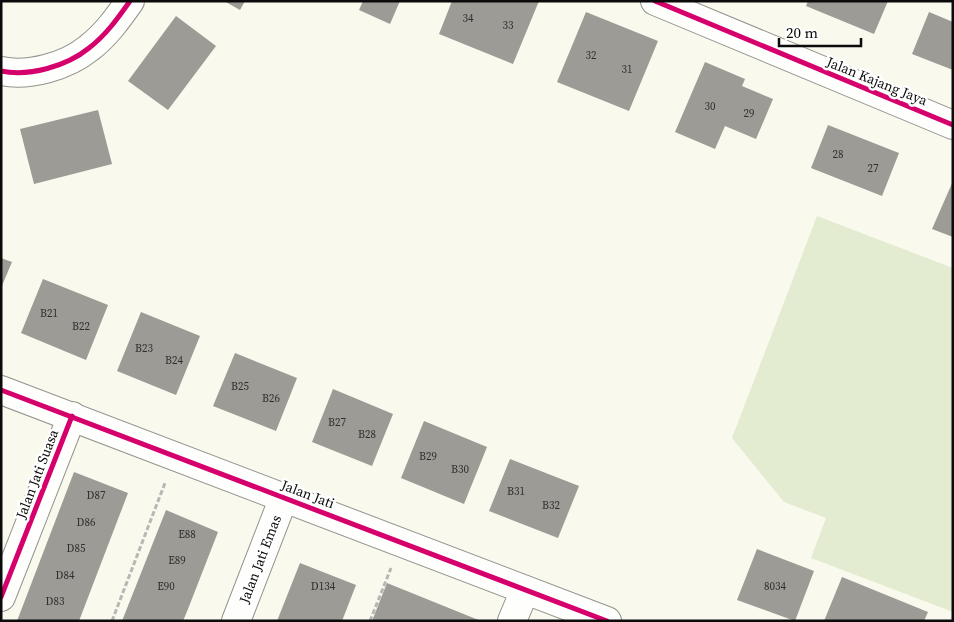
<svg xmlns="http://www.w3.org/2000/svg" width="954" height="622" viewBox="0 0 954 622" font-family="'Source Serif 4',serif">
  <style>
    .cemetery { fill: #e3ecd1 }
    .building { fill: #9c9b95 }
    .lines { fill: none; stroke-linecap: round; stroke-linejoin: round }
    .minor-casing { stroke: #93928d; stroke-width: 30 }
    .path { stroke: #b7b7b5; stroke-width: 3; stroke-dasharray: 5 2.5; stroke-linecap: butt }
    .minor { stroke: #fefefc; stroke-width: 28 }
    .cycleway-casing { stroke: #fff; stroke-width: 8 }
    .cycleway { stroke: #d6006c; stroke-width: 5 }
    .labels { text-anchor: middle; stroke-width: 5; stroke-linejoin: round; paint-order: stroke }
    .number-label { font-size: 11px; fill: #2f2f2e }
    .street-label { font-size: 14px; fill: #0b0b0b; stroke: #fff }
  </style>
  <rect width="100%" height="100%" fill="#faf9ee"/>
  <path class="cemetery" d="M817 216 953 268V612L811 558 826 518 784 502 732 438Z"/>
  <g class="building">
    <path d="M224 1H245L240 10Z"/>
    <path d="M363 1H400L390 24 359 10Z"/>
    <path d="M452 1H539L513 64 439 34Z"/>
    <path d="M808 1H888L874 34 806 6Z"/>
    <path d="M586 12 658 41 629 111 557 82Z"/>
    <path d="M929 12 953 22V70L912 54Z"/>
    <path d="M176 16 216 46 168 110 128 81Z"/>
    <path d="M705 62 745 79 742 86 773 99 756 139 725 126 715 149 675 132Z"/>
    <path d="M98 110 112 164 34 184 20 129Z"/>
    <path d="M828 125 899 153 882 196 811 168Z"/>
    <path d="M953 181V237L932 229Z"/>
    <path d="M1 258 12 262 1 288Z"/>
    <path d="M43 279 108 305 86 360 21 333Z"/>
    <path d="M141 312 200 336 176 395 117 371Z"/>
    <path d="M235 353 297 378 276 431 213 406Z"/>
    <path d="M333 389 393 414 372 466 312 442Z"/>
    <path d="M424 421 487 447 464 504 401 478Z"/>
    <path d="M510 459 579 486 558 538 489 511Z"/>
    <path d="M74 472 128 493 79 621H17Z"/>
    <path d="M166 510 218 532 188 609 183 621H122Z"/>
    <path d="M757 549 814 571 795 621 737 600Z"/>
    <path d="M300 563 356 585 342 621H277Z"/>
    <path d="M842 577 928 612 924 621H824Z"/>
    <path d="M387 583 481 621H372Z"/>
  </g>
  <g class="lines">
    <g class="minor-casing">
      <g id="minor">
        <path d="M655 1 953 125"/>
        <path d="M1 71C29 77 67 66 89 48 106 35 118 18 130 1"/>
        <path d="M1 390 607 621"/>
        <path d="M1 597 72 416"/>
        <path d="M236 621 284 497"/>
        <path d="M512 621 525 590"/>
      </g>
    </g>
    <g class="path">
      <path d="M112 621 165 483"/>
      <path d="M370 621 391 568"/>
    </g>
    <use href="#minor" class="minor"/>
    <g class="cycleway-casing">
      <g id="cycleway">
        <path d="M655 1 953 125"/>
        <path d="M1 71C29 77 67 66 89 48 106 35 118 18 130 1"/>
        <path d="M1 390 607 621"/>
        <path d="M1 597 72 416"/>
      </g>
    </g>
    <use href="#cycleway" class="cycleway"/>
  </g>
  <g class="labels">
    <g class="number-label">
      <text x="468" y="22">34</text>
      <text x="508" y="29">33</text>
      <text x="591" y="59">32</text>
      <text x="627" y="73">31</text>
      <text x="710" y="110">30</text>
      <text x="749" y="117">29</text>
      <text x="838" y="158">28</text>
      <text x="873" y="172">27</text>
      <text x="49" y="317">B21</text>
      <text x="81" y="330">B22</text>
      <text x="144" y="352">B23</text>
      <text x="174" y="364">B24</text>
      <text x="240" y="390">B25</text>
      <text x="271" y="402">B26</text>
      <text x="337" y="426">B27</text>
      <text x="367" y="438">B28</text>
      <text x="428" y="460">B29</text>
      <text x="460" y="473">B30</text>
      <text x="516" y="495">B31</text>
      <text x="96" y="499">D87</text>
      <text x="551" y="509">B32</text>
      <text x="86" y="526">D86</text>
      <text x="187" y="538">E88</text>
      <text x="76" y="552">D85</text>
      <text x="177" y="564">E89</text>
      <text x="65" y="579">D84</text>
      <text x="166" y="590">E90</text>
      <text x="323" y="590">D134</text>
      <text x="775" y="590">8034</text>
      <text x="55" y="605">D83</text>
    </g>
    <g class="street-label">
      <text transform="translate(877 81) rotate(22)" y="5">Jalan Kajang Jaya</text>
      <text transform="translate(37 474) rotate(-69)" y="5">Jalan Jati Suasa</text>
      <text transform="translate(308 494) rotate(21)" y="5">Jalan Jati</text>
      <text transform="translate(260 559) rotate(-69)" y="5">Jalan Jati Emas</text>
    </g>
  </g>
  <rect width="954" height="622" fill="none" stroke="#0b0b0b" stroke-width="5"/>
  <path d="M779 38v8h82v-8" fill="none" stroke="#0b0b0b" stroke-width="2.5"/>
  <text x="786" y="38" font-size="15" fill="#0b0b0b" stroke="#ffffff" stroke-width="4" paint-order="stroke">20 m</text>
</svg>
